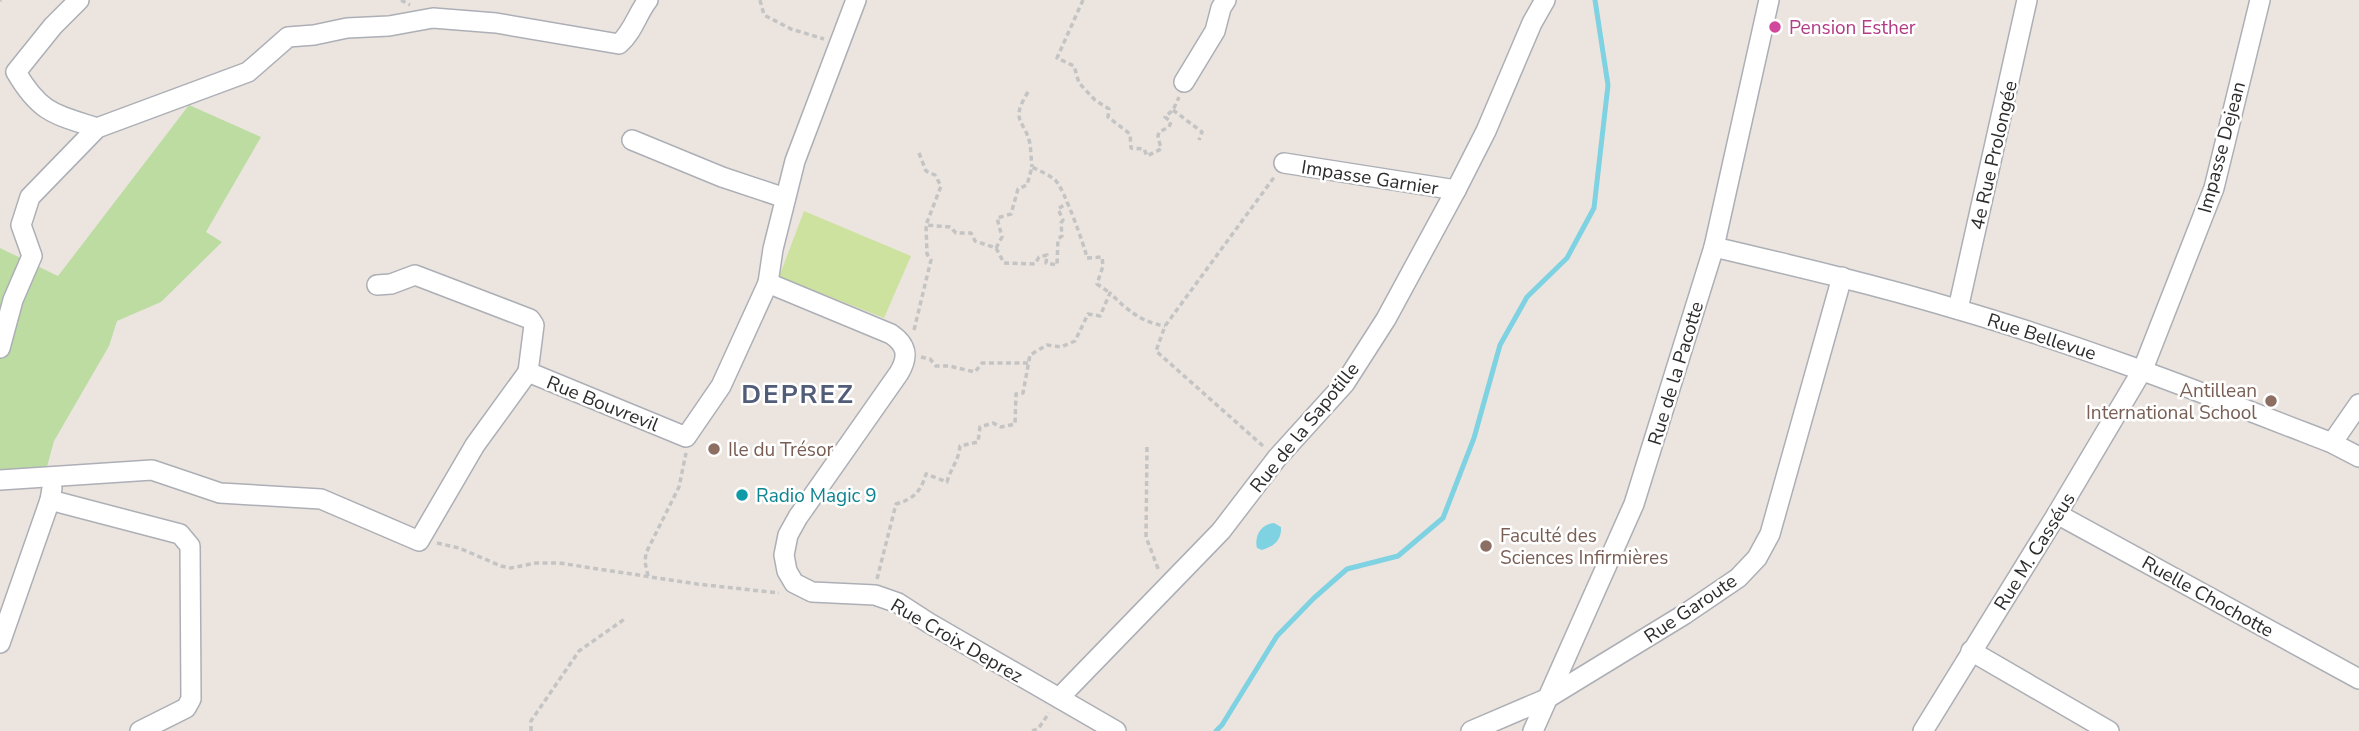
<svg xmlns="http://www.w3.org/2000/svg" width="2359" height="731" viewBox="0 0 2359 731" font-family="'Nunito Sans',sans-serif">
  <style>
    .green { fill: #bcdca2 }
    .pitch { fill: #cde29f }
    .water { fill: #7ed2e2 }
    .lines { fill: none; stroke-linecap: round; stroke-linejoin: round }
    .stream { stroke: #7ed2e2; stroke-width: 5 }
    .street-casing { stroke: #acafb6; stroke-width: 22 }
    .path { stroke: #c4c4c4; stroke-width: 3.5; stroke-dasharray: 5 3.5; stroke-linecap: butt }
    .street { stroke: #fff; stroke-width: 19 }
    .hotel-dot { fill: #d1479c; stroke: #fff; stroke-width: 2.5 }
    .education-dot { fill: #8d6e63; stroke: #fff; stroke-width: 2.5 }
    .culture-dot { fill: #0f9aa8; stroke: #fff; stroke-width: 2.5 }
    .labels { text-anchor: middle; stroke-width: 5; stroke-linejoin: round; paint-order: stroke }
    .hotel-label { font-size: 19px; fill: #b23c85; stroke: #fff; text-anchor: start }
    .street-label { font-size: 19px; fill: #2c2c2c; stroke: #fff }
    .education-label { font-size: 19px; fill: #785e54; stroke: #fff; text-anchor: start }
    .culture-label { font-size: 19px; fill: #0d838f; stroke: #fff; text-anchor: start }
    .district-label { font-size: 26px; font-weight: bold; letter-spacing: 2px; fill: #515c78; stroke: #fff }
  </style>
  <rect width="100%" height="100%" fill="#ece5df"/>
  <path class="green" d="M189 105 261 137 206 232 222 242 161 302 117 321 109 346 54 441 45 474 0 473V248L58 276Z"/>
  <path class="pitch" d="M804 211 911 256 884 318 779 277Z"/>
  <path class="water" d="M1274 523 1281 527C1282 540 1273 547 1262 550L1257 548C1254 536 1261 524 1274 523Z"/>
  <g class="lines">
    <path class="stream" d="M1216 731 1222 725 1277 636 1314 598 1347 569 1398 556 1443 518 1474 438 1500 345 1527 297 1567 258 1594 208 1608 85 1595 0"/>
    <g class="street-casing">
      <g id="street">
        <path d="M79 0 53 26 16 72C40 113 54 114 97 128"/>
        <path d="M1184 82 1215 31 1221 8 1226 0"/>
        <path d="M632 140 722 177 785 198"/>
        <path d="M1284 163 1456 190"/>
        <path d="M1714 247C1795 266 1876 285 1956 309 2084 346 2208 395 2332 443L2359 457"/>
        <path d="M768 283 891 334C907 345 909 356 899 373L798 517 788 535 784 555 787 571 794 583 812 592 875 595 898 603 929 623 1116 731"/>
        <path d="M377 285 391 284 415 275 530 319 534 325 528 372 686 437 721 386 768 283 773 249 795 161 856 0"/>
        <path d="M1958 309 2027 0"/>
        <path d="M0 348 13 300 32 256 21 225 30 197 97 128 248 72 288 37 314 35 347 28 389 26 433 18 496 23 619 44C633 32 637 14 648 0"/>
        <path d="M2332 443 2359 404"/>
        <path d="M0 480 152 470 220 493 321 499 419 541 475 445 528 372"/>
        <path d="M50 500 180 534 190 546 191 699 186 708 140 731"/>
        <path d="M2057 514 2359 679"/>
        <path d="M0 643 50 500 52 488"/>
        <path d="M1971 651 2109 731"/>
        <path d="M1059 698 1221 531 1277 458 1345 383 1386 319 1456 190 1486 131 1532 23 1545 0"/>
        <path d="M1471 731 1546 699 1685 614 1738 578 1757 558 1770 534 1842 277"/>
        <path d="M1533 731 1634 504 1714 247 1769 0"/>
        <path d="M1923 731 2057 514 2143 369 2214 188 2260 0"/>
      </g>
    </g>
    <g class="path">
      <path d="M401 0 410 5"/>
      <path d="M760 0 764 15 791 29 824 39"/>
      <path d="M1083 0 1057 58 1074 66 1079 83 1095 100 1109 109 1108 117 1130 134 1131 148 1144 149 1147 156 1161 149 1158 136 1159 132 1169 127 1171 122 1165 117 1173 110 1179 97"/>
      <path d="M0 1 1 0"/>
      <path d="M1028 92C1009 123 1025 119 1030 144 1031 151 1031 159 1032 167"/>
      <path d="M1173 110 1202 132 1199 140"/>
      <path d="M919 153 926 171 935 175 941 186 926 225"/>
      <path d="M996 248 1002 237 997 218 1011 214 1018 189 1027 185 1032 167C1040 171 1050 175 1056 181 1064 189 1085 247 1087 258L1102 257 1103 266 1097 284 1110 293"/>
      <path d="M914 330 931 260 927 254 926 225 950 227 956 233H971L975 241 996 248 1004 263 1035 264 1039 257 1047 255 1046 263 1057 265 1058 239 1062 236 1061 223 1063 220 1058 209 1067 203"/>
      <path d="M921 357 930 359 936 366H949L975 372 982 363H1029"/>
      <path d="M1263 446 1156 351 1165 326 1275 176"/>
      <path d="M1147 447 1146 537 1159 571"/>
      <path d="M437 543 459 548 501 566 511 568 536 563H559L697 584 779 593"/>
      <path d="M648 576 645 562 646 553 679 487 686 453"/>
      <path d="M877 579 896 504C914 499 921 491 926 474L947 482C951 467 958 463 960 446L978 442 980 427 993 423 1001 427 1015 424 1016 394 1023 393 1030 355 1047 345 1061 347 1075 341 1088 314 1100 316 1110 293C1127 310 1141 322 1165 326"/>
      <path d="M531 731V721L579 651 626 618"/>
      <path d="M1032 731 1038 729 1049 713"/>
    </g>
    <use href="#street" class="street"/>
  </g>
  <circle class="hotel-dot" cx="1775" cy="27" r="7"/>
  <g class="education-dot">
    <circle cx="2271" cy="401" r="7"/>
    <circle cx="714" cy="449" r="7"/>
    <circle cx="1486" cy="546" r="7"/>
  </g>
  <circle class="culture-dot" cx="742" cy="495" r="7"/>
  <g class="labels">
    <g class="hotel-label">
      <text x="1789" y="34">Pension Esther</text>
    </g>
    <g class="street-label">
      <text transform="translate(2221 147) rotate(-75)" y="7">Impasse Dejean</text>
      <text transform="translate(1993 155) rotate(-77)" y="7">4e Rue Prolongée</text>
      <text transform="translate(1370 177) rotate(9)" y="7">Impasse Garnier</text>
      <text transform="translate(2042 336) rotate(18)" y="7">Rue Bellevue</text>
      <text transform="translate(1675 373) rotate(-73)" y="7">Rue de la Pacotte</text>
      <text transform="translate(603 403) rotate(22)" y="7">Rue Bouvrevil</text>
      <text transform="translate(1304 427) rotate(-51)" y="7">Rue de la Sapotille</text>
      <text transform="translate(2034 551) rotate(-58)" y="7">Rue M. Casséus</text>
      <text transform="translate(2208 596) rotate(29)" y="7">Ruelle Chochotte</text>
      <text transform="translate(1690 608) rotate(-34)" y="7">Rue Garoute</text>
      <text transform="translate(957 640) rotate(30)" y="7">Rue Croix Deprez</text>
    </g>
    <g class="education-label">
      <text x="2257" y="397" text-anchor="end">Antillean<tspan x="2257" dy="22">International School</tspan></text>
      <text x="728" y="456">Ile du Trésor</text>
      <text x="1500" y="542">Faculté des<tspan x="1500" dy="22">Sciences Infirmières</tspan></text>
    </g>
    <g class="culture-label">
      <text x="756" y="502">Radio Magic 9</text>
    </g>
    <g class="district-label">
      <text x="798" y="403">DEPREZ</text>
    </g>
  </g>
</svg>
